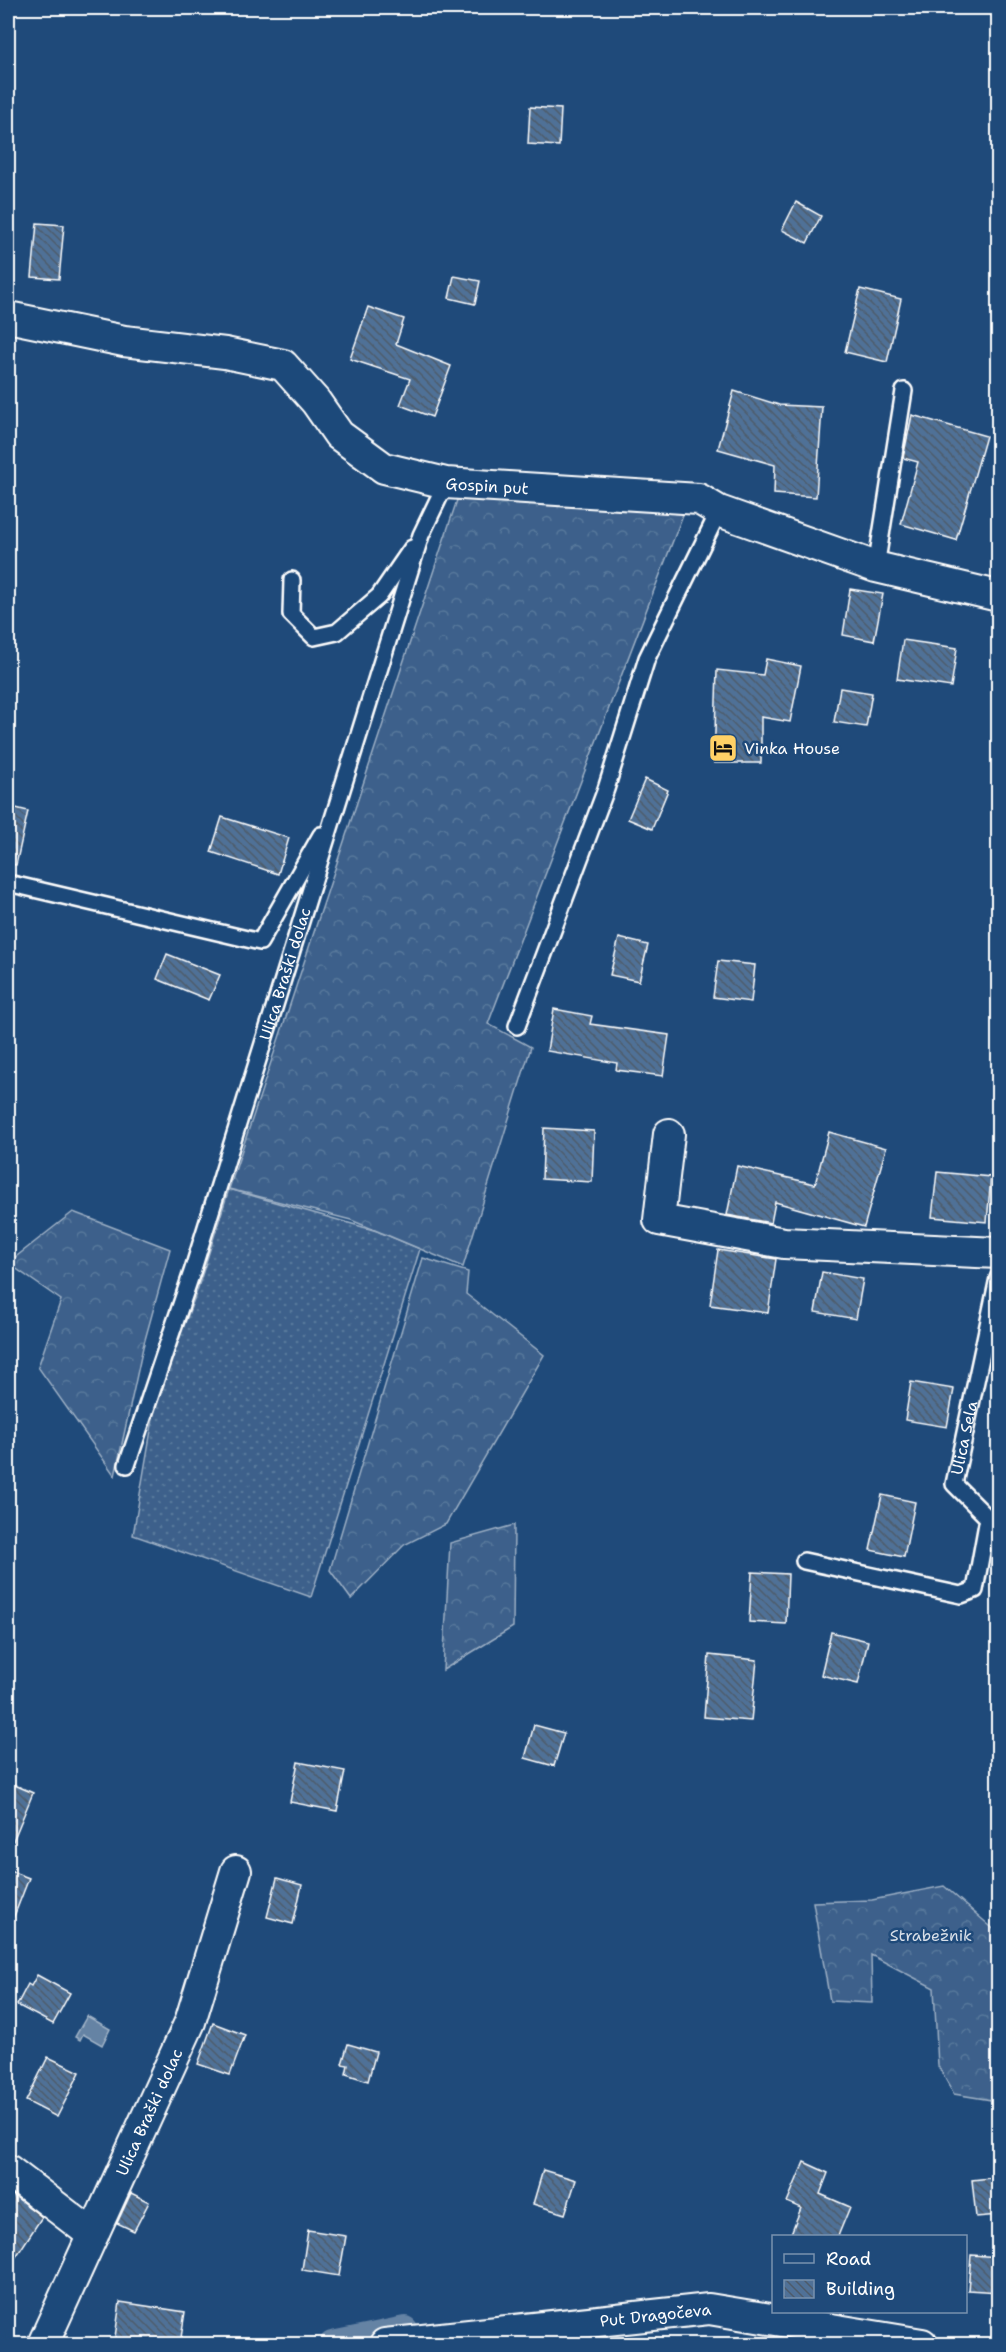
<svg xmlns="http://www.w3.org/2000/svg" width="1006" height="2352" viewBox="0 0 1006 2352" font-family="'Shantell Sans',sans-serif">
  <style>
    .grass { fill: url(#grass-dots); stroke: #9eb0c5; stroke-width: 1.5 }
    .forest { fill: url(#forest-crowns); stroke: #9eb0c5; stroke-width: 1.5 }
    .water { fill: #6583a4; stroke: #a3b5c8; stroke-width: 1.5 }
    .lines { fill: none; stroke-linecap: round; stroke-linejoin: round }
    .canal { stroke: #6583a4; stroke-width: 26 }
    .building { fill: url(#building-back-hatch); stroke: #fff; stroke-width: 1.5 }
    .lane-casing { stroke: #fff; stroke-width: 20 }
    .street-casing { stroke: #fff; stroke-width: 34 }
    .lane { stroke: #1f4a7a; stroke-width: 15 }
    .street { stroke: #1f4a7a; stroke-width: 30 }
    .labels { text-anchor: middle; stroke-width: 5; stroke-linejoin: round; paint-order: stroke }
    .street-label { font-size: 16px; fill: #fff; stroke: #1f4a7a }
    .poi-label { font-size: 16px; fill: #fff; stroke: #1f4a7a; text-anchor: start }
    .park-label { font-size: 16px; fill: #d8dfe8; stroke: #1f4a7a }
  </style>
  <defs>
    <pattern id="grass-dots" width="8" height="8" patternUnits="userSpaceOnUse" patternTransform="scale(1.5)"><rect width="8" height="8" fill="#3c618b"/><path d="M2 2h.1M6 6h.1" fill="none" stroke="#59799c" stroke-width="1.8" stroke-linecap="round"/></pattern>
    <pattern id="forest-crowns" width="20" height="18" patternUnits="userSpaceOnUse" patternTransform="scale(1.5)"><rect width="20" height="18" fill="#3c618b"/><path d="M2 6a3 3 0 1 1 6 0M12 15a3 3 0 1 1 6 0" fill="none" stroke="#59799c"/></pattern>
    <pattern id="building-back-hatch" width="6" height="6" patternUnits="userSpaceOnUse" patternTransform="scale(1.5)"><rect width="6" height="6" fill="#507197"/><path d="M-1 5l2 2M0 0l6 6M5-1l2 2" fill="none" stroke="#4e5b6a"/></pattern>
  </defs>
  <rect width="100%" height="100%" fill="#1f4a7a"/>
  <filter id="ink" filterUnits="userSpaceOnUse"><feTurbulence type="fractalNoise" baseFrequency=".0167" numOctaves="2"/><feDisplacementMap in="SourceGraphic" scale="12" xChannelSelector="R" yChannelSelector="G"/><feConvolveMatrix kernelMatrix="1 2 1 2 8 2 1 2 1" color-interpolation-filters="sRGB"/></filter>
  <g filter="url(#ink)">
    <path class="grass" d="M229 1189 377 1231 420 1249 311 1597 133 1535 156 1401 197 1291Z"/>
    <g class="forest">
      <path d="M465 476 687 504 488 1024 531 1047 463 1267 351 1220 229 1189Z"/>
      <path d="M73 1212 170 1249 143 1347 115 1476 38 1367 61 1300 8 1263Z"/>
      <path d="M423 1258 468 1272 466 1294 544 1355 446 1524 404 1545 351 1599 330 1570Z"/>
      <path d="M514 1525 513 1627 443 1670 450 1543Z"/>
      <path d="M944 1886 998 1933V2101L954 2094 938 2066 934 1988 871 1955 872 2003 830 2001 813 1902 872 1900Z"/>
    </g>
    <path class="water" d="M87 2016 110 2029 102 2045 83 2034 80 2040 75 2037Z"/>
    <g class="lines">
      <path class="canal" d="M332 2344 405 2329"/>
    </g>
    <g class="building">
      <path d="M530 107 561 109 559 146 528 144Z"/>
      <path d="M796 202 821 216 807 243 782 230Z"/>
      <path d="M37 223 64 225 59 279 32 277Z"/>
      <path d="M454 276 480 281 475 304 449 298Z"/>
      <path d="M860 289 901 299 887 362 845 352Z"/>
      <path d="M368 307 404 319 396 344 451 366 432 417 400 405 410 379 350 359Z"/>
      <path d="M734 391 779 405 822 407 816 497 774 494 775 465 718 449Z"/>
      <path d="M912 415 986 436 956 540 901 524 918 462 903 458Z"/>
      <path d="M850 589 883 594 874 641 843 635Z"/>
      <path d="M903 640 957 648 951 687 897 679Z"/>
      <path d="M766 659 801 666 790 722 761 717V763H714L717 670 763 675Z"/>
      <path d="M840 688 872 693 866 727 834 722Z"/>
      <path d="M645 779 668 790 652 829 628 819Z"/>
      <path d="M8 806 28 811 16 865 8 864Z"/>
      <path d="M222 817 289 838 278 874 211 852Z"/>
      <path d="M619 938 648 945 639 981 610 975Z"/>
      <path d="M167 954 220 975 209 1000 157 979Z"/>
      <path d="M718 961 755 965 751 1002 713 997Z"/>
      <path d="M554 1009 592 1016 590 1024 669 1035 663 1076 616 1070 617 1063 547 1051Z"/>
      <path d="M544 1128 594 1131 592 1182 542 1179Z"/>
      <path d="M829 1132 886 1148 864 1227 775 1202 771 1223 727 1215 737 1166 815 1184Z"/>
      <path d="M937 1172 991 1177 987 1222 932 1217Z"/>
      <path d="M718 1250 776 1259 768 1313 710 1305Z"/>
      <path d="M822 1272 863 1279 856 1319 815 1312Z"/>
      <path d="M911 1382 954 1389 947 1427 905 1420Z"/>
      <path d="M882 1495 915 1502 904 1557 870 1550Z"/>
      <path d="M752 1572 788 1574 786 1624 749 1622Z"/>
      <path d="M831 1632 868 1641 858 1684 821 1675Z"/>
      <path d="M709 1655 757 1660 751 1721 704 1717Z"/>
      <path d="M534 1725 564 1733 554 1766 525 1758Z"/>
      <path d="M298 1762 345 1771 337 1811 290 1802Z"/>
      <path d="M8 1782 33 1793 8 1853Z"/>
      <path d="M8 1870 29 1878 9 1929H8Z"/>
      <path d="M277 1878 302 1885 293 1924 267 1917Z"/>
      <path d="M37 1975 70 1993 53 2024 17 2005 28 1984 31 1986Z"/>
      <path d="M213 2023 245 2035 230 2075 198 2064Z"/>
      <path d="M348 2044 376 2052 368 2081 346 2074 348 2065 342 2064Z"/>
      <path d="M48 2057 80 2072 57 2117 26 2101Z"/>
      <path d="M804 2162 828 2173 820 2194 850 2207 838 2236H790L801 2208 787 2202Z"/>
      <path d="M543 2170 576 2180 565 2214 533 2204Z"/>
      <path d="M999 2177V2215L976 2217 972 2180Z"/>
      <path d="M131 2193 149 2202 134 2231 117 2223Z"/>
      <path d="M13 2195 42 2217 8 2269V2203Z"/>
      <path d="M308 2230 346 2236 339 2276 302 2270Z"/>
      <path d="M971 2255 999 2257V2292L968 2290Z"/>
      <path d="M120 2302 185 2312 180 2344H114Z"/>
    </g>
    <g class="lines">
      <g class="lane-casing">
        <g id="lane">
          <path d="M876 567 904 391"/>
          <path d="M292 580 291 614 314 637 337 632 379 596 412 548"/>
          <path d="M8 883 260 942 321 835"/>
          <path d="M517 1026 606 789 647 658 719 511"/>
          <path id="s1" d="M127 1465 193 1269 421 535 446 483"/>
          <path id="s2" d="M804 1561 961 1595 975 1590 988 1518 954 1484 998 1278"/>
        </g>
      </g>
      <g class="street-casing">
        <g id="street">
          <path id="s3" d="M8 317 124 341 225 353 283 365 316 402 339 435 384 468 446 483 699 499 719 511 876 567 998 596"/>
          <path d="M669 1134 659 1220 784 1243 998 1253"/>
          <path d="M8 2170 93 2235"/>
          <path id="s4" d="M43 2344 190 2022 236 1871"/>
          <path id="s5" d="M385 2344 709 2309 922 2344"/>
        </g>
      </g>
      <use href="#lane" class="lane"/>
      <use href="#street" class="street"/>
    </g>
  </g>
  <defs>
    <g id="hotel-square" transform="scale(1.5)"><rect x="-9" y="-9" width="18" height="18" rx="4" fill="#ffd166" stroke="#1f4a7a"/><path d="M-6-4.5h1.5V1H6V5H4.5V3h-9V5H-6ZM-4 0a1.8 1.8 0 1 1 3.6 0ZM.5 0V-2.5h3Q6-2.5 6 0Z" fill="#111"/></g>
  </defs>
  <g fill-rule="evenodd">
    <use href="#hotel-square" x="723" y="748"/>
  </g>
  <g class="labels">
    <g class="street-label">
      <text dy="6" stroke="none"><textPath href="#s3" startOffset="530">Gospin put</textPath></text>
      <text dy="6" stroke="none"><textPath href="#s1" startOffset="516">Ulica Braški dolac</textPath></text>
      <text dy="6" stroke="none"><textPath href="#s2" startOffset="344">Ulica Sela</textPath></text>
      <text dy="6" stroke="none"><textPath href="#s4" startOffset="255">Ulica Braški dolac</textPath></text>
      <text dy="6" stroke="none"><textPath href="#s5" startOffset="272">Put Dragočeva</textPath></text>
    </g>
    <g class="poi-label">
      <text x="744" y="754">Vinka House</text>
    </g>
    <g class="park-label">
      <text x="931" y="1941">Strabežnik</text>
    </g>
  </g>
  <rect width="1006" height="2352" fill="none" stroke="#1f4a7a" stroke-width="30"/>
  <rect x="15" y="15" width="976" height="2322" fill="none" stroke="#fff" stroke-width="2" filter="url(#ink)"/>
  <rect x="772" y="2235" width="195" height="78" fill="#1f4a7a" stroke="#7992af" stroke-width="1.5"/>
  <rect x="784" y="2254" width="30" height="9" fill="#1f4a7a" stroke="#7992af" stroke-width="1.5"/>
  <text x="826" y="2265" font-size="18" fill="#ffffff">Road</text>
  <rect x="784" y="2280" width="30" height="18" fill="url(#building-back-hatch)" stroke="#7992af" stroke-width="1.5"/>
  <text x="826" y="2295" font-size="18" fill="#ffffff">Building</text>
</svg>
